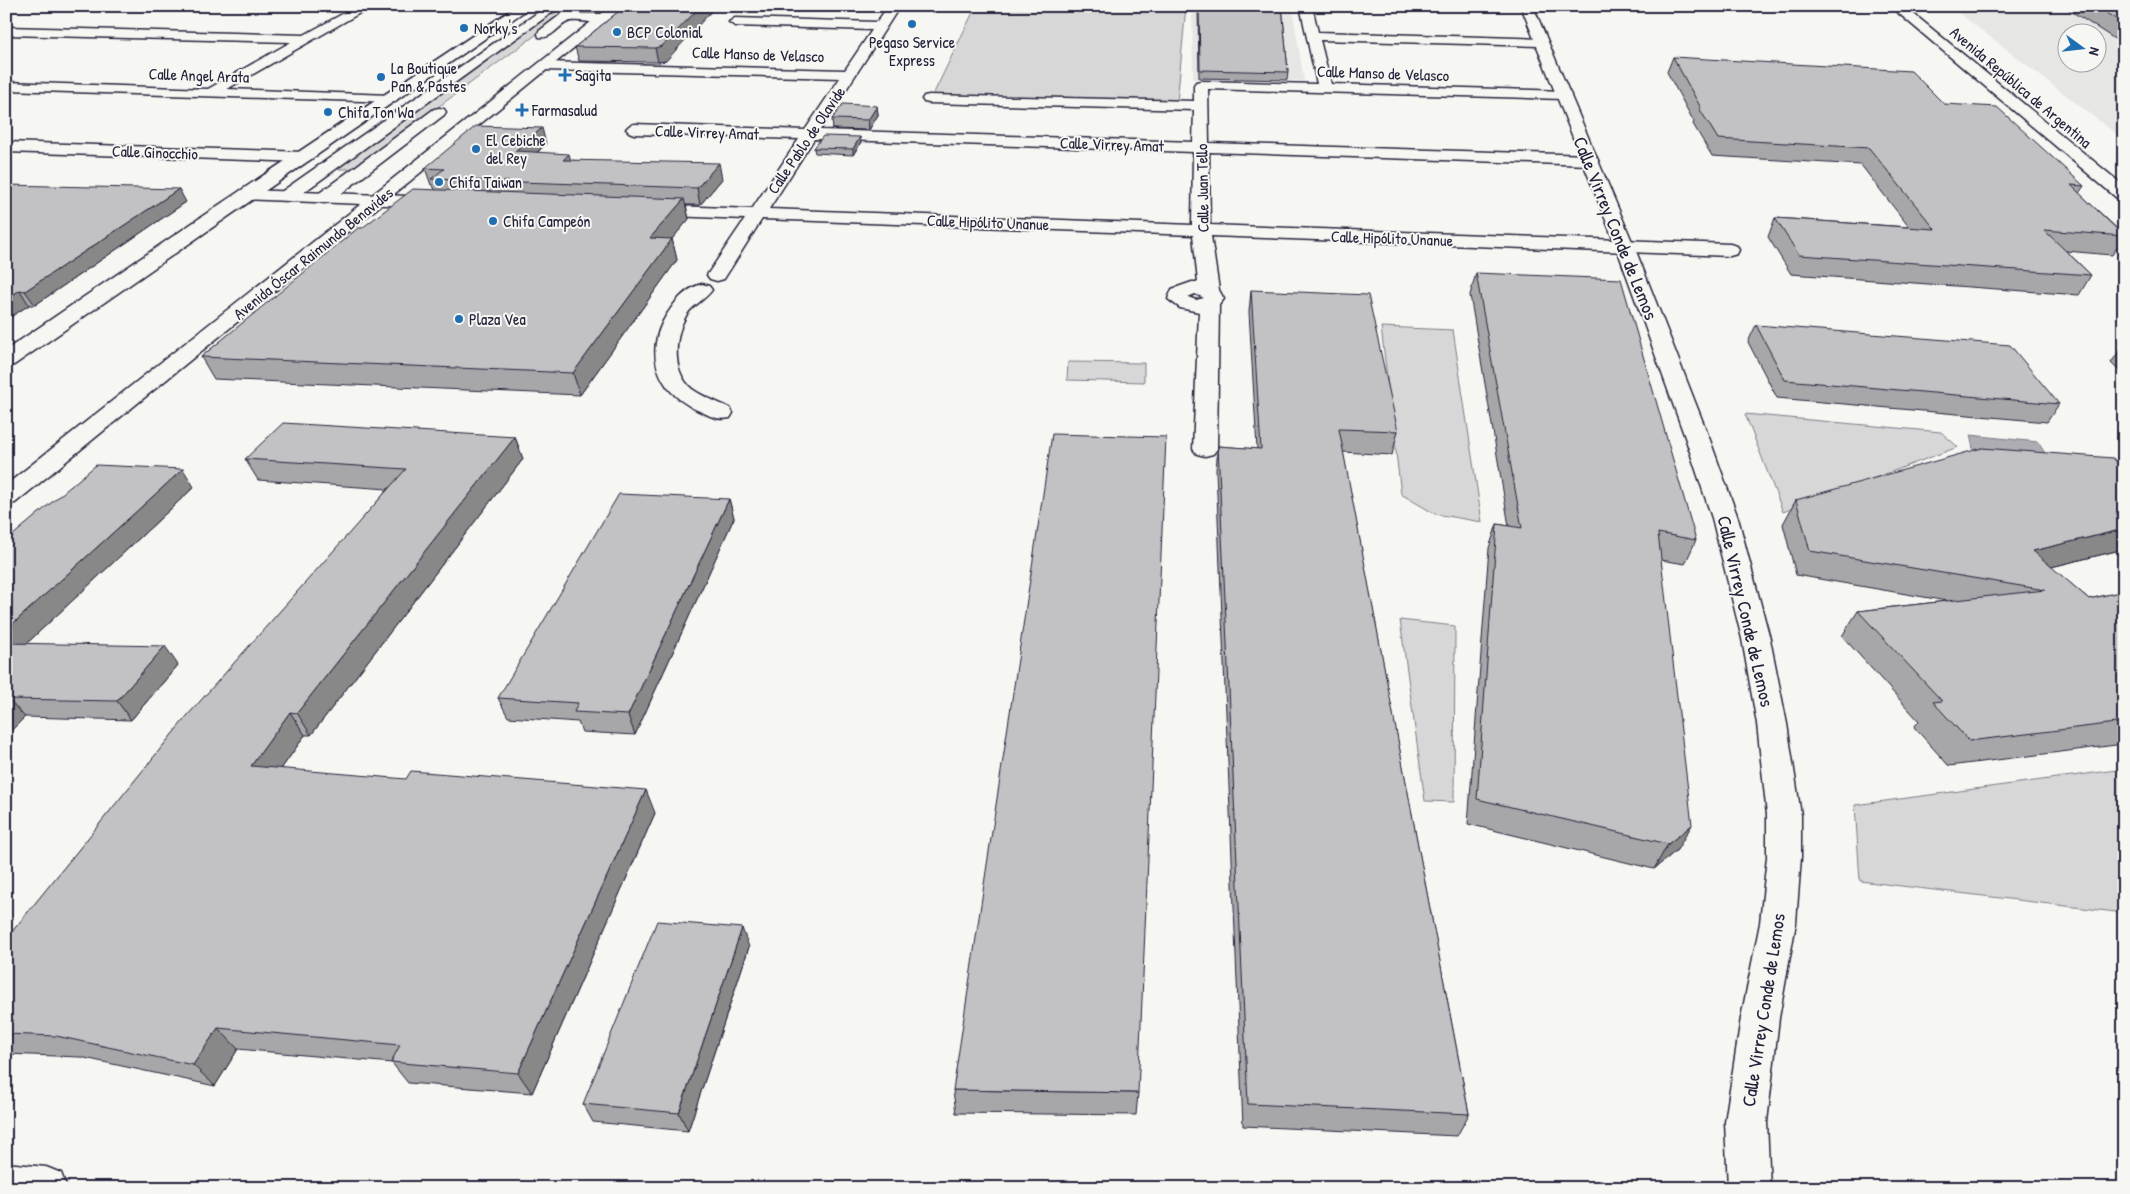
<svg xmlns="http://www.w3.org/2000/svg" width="2130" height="1194" viewBox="0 0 2130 1194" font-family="'Patrick Hand',sans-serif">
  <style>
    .built { fill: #e6e6e4; fill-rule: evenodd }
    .green { fill: #d7d7d7; stroke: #7c7c89 }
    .water { fill: #adadb3; stroke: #757583 }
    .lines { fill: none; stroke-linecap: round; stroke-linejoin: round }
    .street-casing { stroke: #22223b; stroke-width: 3 }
    .secondary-casing { stroke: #22223b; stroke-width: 3 }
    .primary-casing { stroke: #22223b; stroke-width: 3 }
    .street { fill: #f6f6f2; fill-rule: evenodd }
    .secondary { fill: #f6f6f2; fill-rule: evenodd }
    .primary { fill: #f6f6f2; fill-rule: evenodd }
    .wall { fill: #a7a7a9; stroke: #22223b }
    .shaded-wall { fill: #888889; stroke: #22223b }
    .building { fill: #c2c2c4; stroke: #22223b }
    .poi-dot { fill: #1f6fb2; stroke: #f6f6f2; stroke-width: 2 }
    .labels { text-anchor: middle; stroke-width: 4; stroke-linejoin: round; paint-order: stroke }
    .far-poi-label { font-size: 16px; fill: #22223b; stroke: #f6f6f2; text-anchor: start }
    .far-street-label { font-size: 16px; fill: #22223b; stroke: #f6f6f2 }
    .street-label { font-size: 19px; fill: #22223b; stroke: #f6f6f2 }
  </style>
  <rect width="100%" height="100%" fill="#f6f6f2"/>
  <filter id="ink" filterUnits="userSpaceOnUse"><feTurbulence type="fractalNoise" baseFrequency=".02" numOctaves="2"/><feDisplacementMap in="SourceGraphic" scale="10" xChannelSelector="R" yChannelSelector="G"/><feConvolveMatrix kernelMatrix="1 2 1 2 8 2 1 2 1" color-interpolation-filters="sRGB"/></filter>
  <g filter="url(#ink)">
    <g class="built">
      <path d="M1192 6H1292L1304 81 1193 79Z"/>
      <path d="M1950 6H2124V140ZM2068 32H2098V62H2068Z"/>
    </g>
    <g class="green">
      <path d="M563 6H575L354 169H337Z"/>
      <path d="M976 6H1186L1177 103 932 97Z"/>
      <path d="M1381 327 1453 330 1482 522 1435 514 1401 494Z"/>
      <path d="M1068 362 1144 363V382L1067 380Z"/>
      <path d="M1745 414 1941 432 1958 447 1783 512Z"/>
      <path d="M1400 620 1455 626 1454 802 1425 801Z"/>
      <path d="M2124 769V913L1860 881 1855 805Z"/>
    </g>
    <path class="water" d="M1970 435 2038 442 2048 458 1974 453Z"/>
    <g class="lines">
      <g class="street-casing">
        <g id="street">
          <path d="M357 6H372L227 89 390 95 395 96 397 99 395 102 6 90V82L208 89 291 42 6 35V27L304 35Z"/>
          <path d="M888 6H900L820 130 1193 142 1194 110 929 103 924 102 922 99 924 96 929 95 1194 101V85L1196 82 1201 81 1317 84 1300 6H1312L1318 32 1546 39 1548 42 1541 46 1320 40 1331 84 1564 91 1569 92 1571 95 1569 98 1564 99 1208 89 1209 143 1590 155 1596 157 1598 160 1596 163 1590 165 1209 152 1210 225 1730 244 1737 246 1739 250 1737 254 1730 256 1211 236 1219 290 1224 299 1219 305 1217 449 1213 454 1205 456 1197 454 1193 449 1199 312 1180 308 1168 299 1172 289 1192 282H1198L1193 235 762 219 724 279 717 281 710 279 707 275 745 219 649 215 643 214 640 210 643 206 649 205 752 209 799 139 634 134 629 132 626 129 629 126 634 124 805 130 840 78 545 70 538 66 545 62 845 70 872 30 735 26 729 22 735 18 877 22ZM814 139 1193 152 1192 225 769 209ZM1195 294 1204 298 1196 300 1188 297Z"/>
          <path d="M6 142 304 152 310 154 312 157 310 160 304 162 6 152Z"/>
          <path d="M246 190 434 197 440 198 443 202 440 206 434 207 240 199 237 195 240 191Z"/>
          <path d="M702 284 709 286 712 290C705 300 694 304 687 314 674 336 671 371 692 389 703 397 718 402 730 408L733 413 730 418C717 421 709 415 697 410 654 389 642 347 672 307 679 297 690 287 702 284Z"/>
          <path d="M6 1163 46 1167 61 1173 67 1188H6Z"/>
        </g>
      </g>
      <g class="secondary-casing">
        <g id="secondary">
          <path d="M517 6H532L14 365 6 366V350L213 209Z"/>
          <path d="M611 6H625L15 503 6 505V485Z"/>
          <path d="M1521 6H1533L1634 246 1710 440 1738 518 1770 639 1787 724 1801 815V857L1796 923 1779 1018 1767 1122 1770 1188H1728L1725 1122 1741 1018 1760 923 1767 857V815L1757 724 1742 639 1712 518 1686 440 1616 246Z"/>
          <path d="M1890 6H1904L2124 186V200L2118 199Z"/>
        </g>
      </g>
      <g class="primary-casing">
        <g id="primary">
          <path d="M547 6H561L293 200H281L278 196 281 192Z"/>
          <path d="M572 6H586L578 14H604L610 18C602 27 582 19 571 21 559 23 553 40 539 37L538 34 539 31Z"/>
          <path d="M439 108 444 109 446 112 444 115 330 202 324 203 318 202 315 198 318 194 434 109Z"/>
        </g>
      </g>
      <use href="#street" class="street"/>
      <use href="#secondary" class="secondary"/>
      <use href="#primary" class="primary"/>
    </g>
    <g class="wall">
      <path d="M625 6 666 61 658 62 579 61 575 47Z"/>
      <path d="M1198 6H1282L1288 72 1287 80 1199 78Z"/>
      <path d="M2063 6H2124V45Z"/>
      <path d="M1673 57 1944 104 2084 186 2079 193 2124 235V237L2112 255 2066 251 2091 275 2079 295 1791 274 1768 237 1775 218 1909 227 1861 165 1712 156 1693 124 1694 122 1667 72Z"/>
      <path d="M877 106 878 115 869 130 833 129 832 119Z"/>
      <path d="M861 142 853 155 815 153 814 148Z"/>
      <path d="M546 144 537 153 571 160 722 179 700 205H686L689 219 672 239 677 260 580 395 214 379 201 357 362 228 435 190 433 185H431L425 168Z"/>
      <path d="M6 185 186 202 35 305H29L6 320Z"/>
      <path d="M1476 273 1696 540 1685 564 1661 560 1677 850 1654 869 1468 824 1489 548 1497 524 1509 526 1470 295Z"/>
      <path d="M1251 290 1398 431 1392 455 1343 452 1469 1114 1457 1136 1243 1126 1216 470 1218 446 1257 449 1249 312Z"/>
      <path d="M1756 325 2059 404 2047 422 1777 398 1748 342Z"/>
      <path d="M2124 344V376L2111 363Z"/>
      <path d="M515 437 523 459 311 735H305L281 769 655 813 532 1093 408 1083 392 1063 238 1049 215 1086 80 1057 6 1054V939L388 489 258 480 245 459Z"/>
      <path d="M2124 470V549L2051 567 2089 599 2124 591V744L1949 766 1914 727 1919 721 1842 636 1858 611 1947 601 1796 575 1783 524 1796 500Z"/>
      <path d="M194 487 27 643 178 665 131 720 25 717 6 736V541Z"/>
      <path d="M729 499 734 518 635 735 582 732 578 722 508 717 498 698Z"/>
      <path d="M749 947 688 1131 593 1122 583 1104Z"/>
      <path d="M953 1090 1138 1093 1136 1115 956 1113Z"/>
    </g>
    <g class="shaded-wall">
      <path d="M701 6H716L666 61 658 62 655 48Z"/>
      <path d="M877 106 878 115 869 130 868 120Z"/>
      <path d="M542 128 546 144 520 168 515 151Z"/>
      <path d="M860 137 861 142 853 155V149Z"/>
      <path d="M569 154 574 171 563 160Z"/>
      <path d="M719 163 722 179 700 205 697 188Z"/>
      <path d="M179 189 186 202 35 305 25 291Z"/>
      <path d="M684 199 689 219 655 259 650 238Z"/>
      <path d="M672 239 677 260 580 395 573 373Z"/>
      <path d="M20 290 29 305 6 320V299Z"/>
      <path d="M515 437 523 459 311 735 297 713Z"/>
      <path d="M183 469 194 487 8 661 6 659V630Z"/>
      <path d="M729 499 734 518 635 735 628 715Z"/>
      <path d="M2124 529V549L2015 576 2033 551Z"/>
      <path d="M165 646 178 665 131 720 117 701Z"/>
      <path d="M8 699 25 717 6 736V700Z"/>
      <path d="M290 712 305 735 267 789 251 766Z"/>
      <path d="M646 790 655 813 532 1093 518 1073Z"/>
      <path d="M1692 825 1677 850 1654 869 1668 844Z"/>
      <path d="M742 928 749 947 688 1131 679 1113Z"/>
      <path d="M218 1028 238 1049 215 1086 193 1065Z"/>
    </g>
    <g class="building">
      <path d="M625 6H701L662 46 655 48 575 47Z"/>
      <path d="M1199 6H1282L1288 72 1200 70Z"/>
      <path d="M2095 6H2124V24Z"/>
      <path d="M1673 57 1911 71 1944 104 1997 107 2084 186 2071 185 2124 236 2044 230 2091 275 1799 255 1775 218 1935 229 1869 148 1718 139 1699 108H1701Z"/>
      <path d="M843 104 877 106 868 120 832 119Z"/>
      <path d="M476 126 542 128 515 151 569 154 563 160 719 163 697 188 431 179 444 169 425 168Z"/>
      <path d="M823 136 860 137 853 149 814 148Z"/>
      <path d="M6 185 179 189 25 291 20 290 6 299Z"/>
      <path d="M413 189 684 199 650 238 672 239 573 373 201 357 358 228H362Z"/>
      <path d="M1476 273 1621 279 1696 540 1658 533 1692 825 1668 844 1477 799 1497 524 1522 528Z"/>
      <path d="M1251 290 1368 295 1398 431 1339 429 1469 1114 1248 1104 1218 446 1261 449Z"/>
      <path d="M1756 325 2010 345 2059 404 1785 380Z"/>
      <path d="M283 423 515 437 297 713 290 712 251 766 406 779 411 771 646 790 518 1073 391 1062 400 1045 218 1028 193 1065 56 1036 6 1034V939L187 716 406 469 245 459Z"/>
      <path d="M1052 434 1166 437 1138 1093 953 1090Z"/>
      <path d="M1982 448 2113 458 2124 470V529L2033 551 2089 599 2124 591V722L1969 741 1933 702 1942 701 1858 611 2045 590 1810 551 1796 500Z"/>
      <path d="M96 465 183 469 6 630V541Z"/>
      <path d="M619 494 729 499 628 715 574 712 578 703 498 698Z"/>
      <path d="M6 643 165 646 117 701 8 699 6 700Z"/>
      <path d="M657 921 742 928 679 1113 583 1104Z"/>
    </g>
  </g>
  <g class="poi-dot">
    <circle cx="912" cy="24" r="5"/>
    <circle cx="464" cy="28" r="5"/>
    <circle cx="617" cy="32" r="5"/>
    <path d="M562.5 67.5h5v5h5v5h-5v5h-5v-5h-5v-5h5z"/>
    <circle cx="381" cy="77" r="5"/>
    <path d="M519.5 102.5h5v5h5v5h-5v5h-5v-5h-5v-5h5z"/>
    <circle cx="328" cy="112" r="5"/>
    <circle cx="476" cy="149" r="5"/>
    <circle cx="439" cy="182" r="5"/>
    <circle cx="493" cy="221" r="5"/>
    <circle cx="459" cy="319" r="5"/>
  </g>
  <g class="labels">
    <g class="far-poi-label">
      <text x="474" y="34">Norky's</text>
      <text x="627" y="38">BCP Colonial</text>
      <text x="912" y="48" text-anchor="middle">Pegaso Service<tspan x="912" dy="18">Express</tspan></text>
      <text x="391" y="74">La Boutique<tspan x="391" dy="18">Pan &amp; Pastes</tspan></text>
      <text x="575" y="81">Sagita</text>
      <text x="532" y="116">Farmasalud</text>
      <text x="338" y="118">Chifa Ton Wa</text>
      <text x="486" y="146">El Cebiche<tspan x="486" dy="18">del Rey</tspan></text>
      <text x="449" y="188">Chifa Taiwan</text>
      <text x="503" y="227">Chifa Campeón</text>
      <text x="469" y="325">Plaza Vea</text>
    </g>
    <g class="far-street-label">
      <text transform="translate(758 54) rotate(2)" y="6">Calle Manso de Velasco</text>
      <text transform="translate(1383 73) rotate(2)" y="6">Calle Manso de Velasco</text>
      <text transform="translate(199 75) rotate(2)" y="6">Calle Angel Arata</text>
      <text transform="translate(2021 87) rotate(40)" y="6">Avenida República de Argentina</text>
      <text transform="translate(707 132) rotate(2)" y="6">Calle Virrey Amat</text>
      <text transform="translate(806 140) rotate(-56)" y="6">Calle Pablo de Olavide</text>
      <text transform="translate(1112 144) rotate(2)" y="6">Calle Virrey Amat</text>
      <text transform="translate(155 152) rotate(2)" y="6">Calle Ginocchio</text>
      <text transform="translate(1202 188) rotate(-91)" y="6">Calle Juan Tello</text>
      <text transform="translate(988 222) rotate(2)" y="6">Calle Hipólito Unanue</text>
      <text transform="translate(1392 238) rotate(2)" y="6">Calle Hipólito Unanue</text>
      <text transform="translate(313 253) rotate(-39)" y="6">Avenida Óscar Raimundo Benavides</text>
    </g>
    <g class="street-label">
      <text transform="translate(1616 228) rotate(68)" y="7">Calle Virrey Conde de Lemos</text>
      <text transform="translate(1746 611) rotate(77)" y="7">Calle Virrey Conde de Lemos</text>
      <text transform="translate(1763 1010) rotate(-81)" y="7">Calle Virrey Conde de Lemos</text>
    </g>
  </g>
  <rect width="2130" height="1194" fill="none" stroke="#f6f6f2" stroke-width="25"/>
  <rect x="12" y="12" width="2105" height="1169" fill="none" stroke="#22223b" stroke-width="2" filter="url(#ink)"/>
  <g transform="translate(2082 48) rotate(105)"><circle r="24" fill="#f6f6f2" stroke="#a1a1a9"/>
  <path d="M0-4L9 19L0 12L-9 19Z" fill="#1f6fb2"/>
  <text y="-8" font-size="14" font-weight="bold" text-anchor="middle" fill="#22223b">N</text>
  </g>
</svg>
